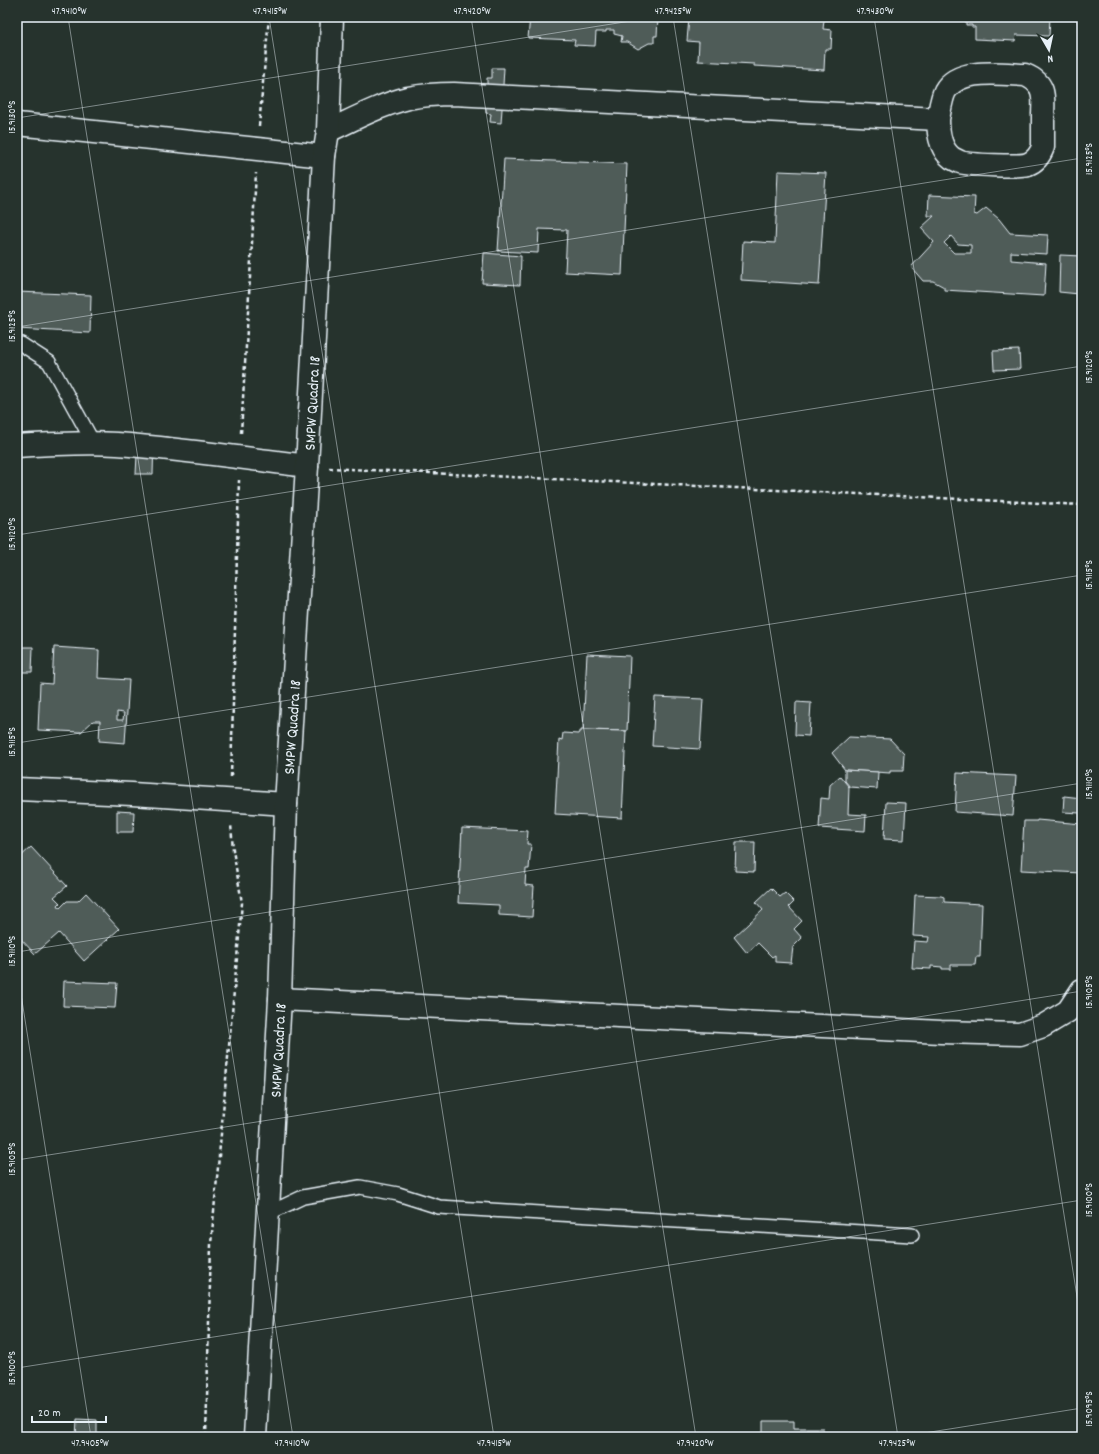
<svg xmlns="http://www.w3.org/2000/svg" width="1099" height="1454" viewBox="0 0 1099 1454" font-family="Dekko,sans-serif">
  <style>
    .building { fill: #505c59; stroke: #e8f1f8; fill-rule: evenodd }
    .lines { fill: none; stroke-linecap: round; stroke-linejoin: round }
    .service-casing { stroke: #e8f1f8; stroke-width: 16 }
    .minor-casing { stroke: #e8f1f8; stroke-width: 25 }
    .tertiary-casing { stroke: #e8f1f8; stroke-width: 25 }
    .path { stroke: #e8f1f8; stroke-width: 2.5; stroke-dasharray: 4 3; stroke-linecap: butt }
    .service { stroke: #26332d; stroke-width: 13 }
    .minor { stroke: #26332d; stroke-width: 22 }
    .tertiary { stroke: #26332d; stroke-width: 22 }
    .ticks { fill: none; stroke: #e8f1f8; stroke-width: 1; stroke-opacity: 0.45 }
    .labels { text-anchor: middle; stroke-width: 3; stroke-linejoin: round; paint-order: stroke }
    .street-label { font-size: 16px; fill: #e8f1f8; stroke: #26332d }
    .neatline { fill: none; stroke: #e8f1f8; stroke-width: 1.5 }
    .ticks-label { font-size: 10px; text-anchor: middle; fill: #e8f1f8 }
  </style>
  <rect width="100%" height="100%" fill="#26332d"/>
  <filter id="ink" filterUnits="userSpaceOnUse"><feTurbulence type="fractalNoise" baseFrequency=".025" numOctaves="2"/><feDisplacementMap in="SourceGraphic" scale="8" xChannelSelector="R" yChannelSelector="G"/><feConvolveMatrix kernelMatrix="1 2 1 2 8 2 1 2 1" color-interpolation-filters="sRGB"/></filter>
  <g filter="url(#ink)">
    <g class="building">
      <path d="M530 17H658L657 36H654V43H649L638 49 627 42H621L622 36 614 34V30H606V32H596L595 46 574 45 575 40 528 38Z"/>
      <path d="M702 17H827L824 20 823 29 832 30 831 49H825L824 70 754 66V64L698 61 699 42 687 41 689 18H701Z"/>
      <path d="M966 17H1050L1049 36 1016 35 1015 41 975 39V27H972V25H966Z"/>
      <path d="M492 68H504L503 85 499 88 490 87 487 83V78H492Z"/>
      <path d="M489 105H500L502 109 501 123 490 122 491 114 486 113V108Z"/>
      <path d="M504 159 627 164 622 275 565 272 567 230 539 229 538 253 498 251Z"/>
      <path d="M778 171 826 173 819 285 741 280 743 241 775 243Z"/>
      <path d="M929 195 975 197 974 214 977 215 986 208 999 219 1010 233 1048 235 1047 254 1011 252V260L1046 263 1044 296 944 290V287L933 281H923L911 267 934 242 921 228 934 216H928ZM951 236 958 244 971 245V253H954L944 243Z"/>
      <path d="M484 253 521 256 520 285 482 283Z"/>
      <path d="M1060 255 1081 256 1079 294 1059 292Z"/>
      <path d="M17 292 91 295 90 333 17 329Z"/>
      <path d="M1019 350 1020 369 994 370 993 351Z"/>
      <path d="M138 437 154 438 153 474H136Z"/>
      <path d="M17 647H33L32 672H17Z"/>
      <path d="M54 647 99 650 98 678 129 680 125 743 99 741 100 721H93L81 732 38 730 40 683 52 684ZM117 712 124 713 123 720H117Z"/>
      <path d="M587 654 630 656 627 731 583 730Z"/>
      <path d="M655 697 703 699 700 749 652 746Z"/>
      <path d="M796 702 811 703 809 736 795 735Z"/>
      <path d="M581 730 626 731 622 818 555 814 559 739 562 740 563 733 578 734 579 732H581Z"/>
      <path d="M849 737 890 739 904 754 903 771H890V773L845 770 832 753Z"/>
      <path d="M845 770 878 772 877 789 850 787 845 781Z"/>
      <path d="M957 773 1016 776 1013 816 955 812Z"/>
      <path d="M840 776 849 787 848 814 866 815 865 831 819 828 821 798 829 799 830 785Z"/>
      <path d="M1064 796 1082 798V810H1081L1080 813 1063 812Z"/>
      <path d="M886 802 906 803 904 840 884 839Z"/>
      <path d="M117 811 134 812 133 832H117Z"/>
      <path d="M1037 820 1082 824V873L1021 870 1024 821H1037Z"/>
      <path d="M462 828 528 831 527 844H531L529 869H526L525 885 534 886 532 917 499 915V905L458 903Z"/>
      <path d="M736 842H755L754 872 735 871Z"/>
      <path d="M31 847 67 886 54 897 60 903 58 905 60 908 67 901H78L86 893 119 929 84 961 59 933 35 954 17 935V906L18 905 17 904V860Z"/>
      <path d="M771 888 780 897 785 893 794 902 789 907 802 921 794 929 802 938 793 947 791 963 775 962V955L772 957 758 943 747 953 734 937 763 910 756 902Z"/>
      <path d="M915 895 941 896 944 897V902L982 904 980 957H976L975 965H951V969H942V967L931 966V969L912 968 914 941 928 942 929 937 913 936Z"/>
      <path d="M64 981 117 983 115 1008 63 1006Z"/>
      <path d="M77 1419 97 1420V1437H76Z"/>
      <path d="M763 1421H794V1428H823V1437H763Z"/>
    </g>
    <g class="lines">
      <g class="service-casing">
        <g id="service">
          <path d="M17 345 21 344 49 362 94 444"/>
          <path d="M267 1214 303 1197 360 1187 398 1194 439 1207 912 1235"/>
        </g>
      </g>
      <g class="minor-casing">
        <g id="minor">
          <path d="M17 124 324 156"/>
          <path d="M328 131C354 119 380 105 408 98 423 95 439 94 454 94L938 119C940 110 941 99 945 91 958 67 1002 74 1025 75 1045 83 1044 96 1043 114 1043 125 1043 136 1043 147 1040 155 1036 161 1028 164 1020 167 969 165 960 162 958 161 954 159 952 158 940 149 938 132 938 119"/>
          <path d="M17 446C50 444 84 442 117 444 181 449 244 458 307 466"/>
          <path d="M17 789 132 794 286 804"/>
          <path d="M280 999 941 1032 1020 1034 1043 1026 1068 1011 1082 990"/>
        </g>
      </g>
      <g class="tertiary-casing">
        <path id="tertiary" d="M255 1437 280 999 286 804 307 466 324 156 328 131 332 17"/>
      </g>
      <g class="path">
        <path d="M259 126 269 17"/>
        <path d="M241 433 256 173"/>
        <path d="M329 468 1082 505"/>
        <path d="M231 777 239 480"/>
        <path d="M206 1437 211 1244 242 903 233 850 231 824"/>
      </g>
      <use href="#service" class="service"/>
      <use href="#minor" class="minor"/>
      <use href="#tertiary" class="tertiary"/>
    </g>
  </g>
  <path class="ticks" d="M68 17 293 1437M269 17 494 1437M471 17 696 1437M673 17 898 1437M874 17 1082 1328M1076 17 1082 55M17 118 656 17M17 327 1082 158M17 535 1082 366M17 743 1082 575M17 952 1082 783M17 969 91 1437M17 1160 1082 991M17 1368 1082 1200M899 1437 1082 1408"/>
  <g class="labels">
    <g class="street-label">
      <text transform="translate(311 403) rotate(-87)" y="6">SMPW Quadra 18</text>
      <text transform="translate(291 727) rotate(-86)" y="6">SMPW Quadra 18</text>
      <text transform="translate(277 1050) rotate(-87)" y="6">SMPW Quadra 18</text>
    </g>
  </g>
  <rect width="1099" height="1454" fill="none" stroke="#26332d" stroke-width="44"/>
  <g transform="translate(1049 50) rotate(171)" stroke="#26332d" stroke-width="3" paint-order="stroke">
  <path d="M0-3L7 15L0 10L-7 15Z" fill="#e8f1f8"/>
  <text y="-6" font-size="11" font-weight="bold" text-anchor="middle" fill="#e8f1f8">N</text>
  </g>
  <path d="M32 1416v6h74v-6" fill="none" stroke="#e8f1f8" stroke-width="2"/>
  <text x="38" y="1416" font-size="12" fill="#e8f1f8" stroke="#26332d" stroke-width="3" paint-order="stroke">20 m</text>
  <rect x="22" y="22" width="1055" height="1410" class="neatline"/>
  <g class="ticks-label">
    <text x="69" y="14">47.9410°W</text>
    <text x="270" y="14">47.9415°W</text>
    <text x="472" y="14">47.9420°W</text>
    <text x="673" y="14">47.9425°W</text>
    <text x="875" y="14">47.9430°W</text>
    <text transform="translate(11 117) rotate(-90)" y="4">15.9130°S</text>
    <text transform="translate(1088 159) rotate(-90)" y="4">15.9125°S</text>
    <text transform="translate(11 326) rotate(-90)" y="4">15.9125°S</text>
    <text transform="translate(1088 367) rotate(-90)" y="4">15.9120°S</text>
    <text transform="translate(11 534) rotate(-90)" y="4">15.9120°S</text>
    <text transform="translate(1088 575) rotate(-90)" y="4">15.9115°S</text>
    <text transform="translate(11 742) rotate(-90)" y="4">15.9115°S</text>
    <text transform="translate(1088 784) rotate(-90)" y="4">15.9110°S</text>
    <text transform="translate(11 951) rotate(-90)" y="4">15.9110°S</text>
    <text transform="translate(1088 992) rotate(-90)" y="4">15.9105°S</text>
    <text transform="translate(11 1159) rotate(-90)" y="4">15.9105°S</text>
    <text transform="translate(1088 1200) rotate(-90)" y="4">15.9100°S</text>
    <text transform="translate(11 1368) rotate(-90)" y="4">15.9100°S</text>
    <text transform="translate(1088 1409) rotate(-90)" y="4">15.9095°S</text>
    <text x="90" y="1446">47.9405°W</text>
    <text x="292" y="1446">47.9410°W</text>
    <text x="494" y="1446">47.9415°W</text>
    <text x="695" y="1446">47.9420°W</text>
    <text x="897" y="1446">47.9425°W</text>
  </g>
</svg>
